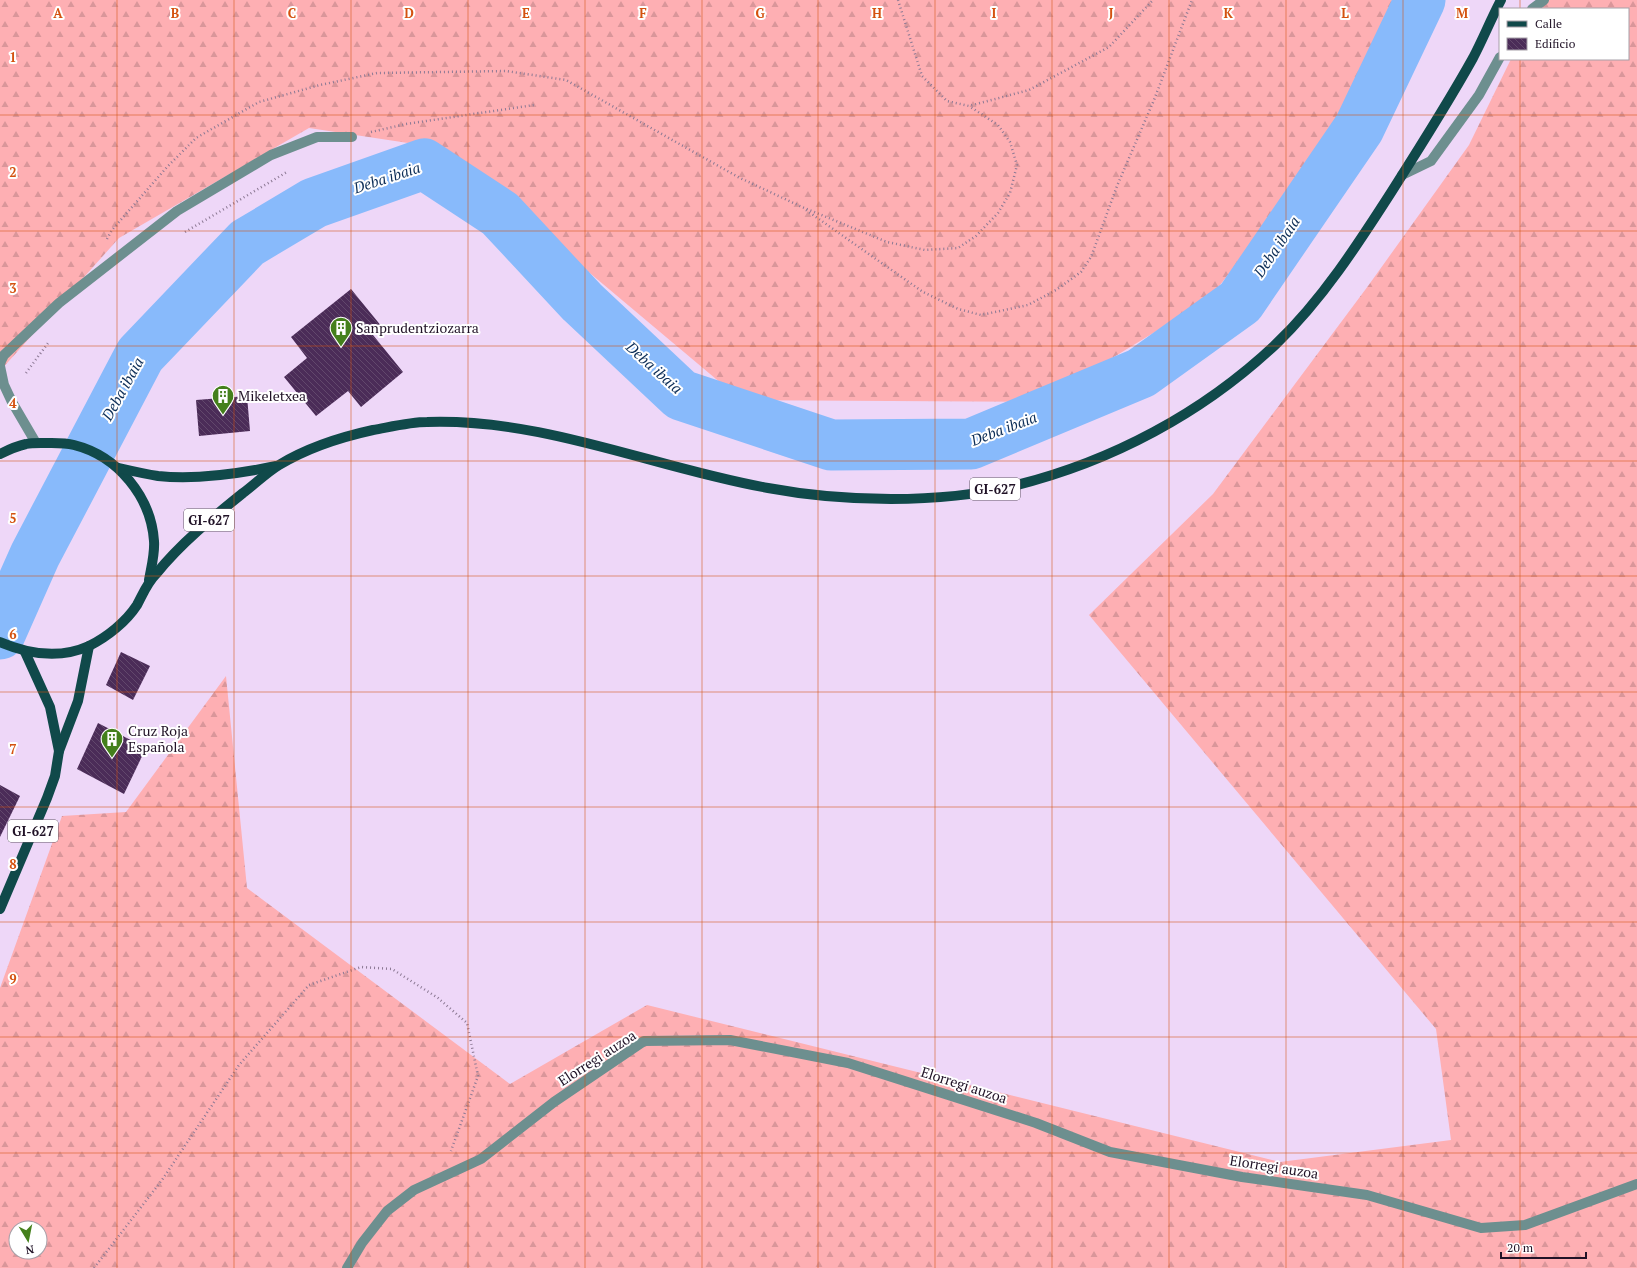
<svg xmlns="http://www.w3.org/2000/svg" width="1637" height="1268" viewBox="0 0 1637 1268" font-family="'PT Serif',serif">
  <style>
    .forest { fill: url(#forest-firs); fill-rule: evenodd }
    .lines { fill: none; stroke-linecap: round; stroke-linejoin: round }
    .river { stroke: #88bafb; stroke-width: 51 }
    .building { fill: url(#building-back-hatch) }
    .path { stroke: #8c7994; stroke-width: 2.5; stroke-dasharray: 1 3; stroke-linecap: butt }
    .service { stroke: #6d8f8f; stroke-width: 10 }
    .minor { stroke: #6d8f8f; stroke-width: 10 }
    .primary { stroke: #10494a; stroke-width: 10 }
    .grid { fill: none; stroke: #d4520f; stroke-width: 1; stroke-opacity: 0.55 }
    .labels { text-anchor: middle; stroke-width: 4; stroke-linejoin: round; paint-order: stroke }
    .shield { fill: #fff; stroke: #635967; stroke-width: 1 }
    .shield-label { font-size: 13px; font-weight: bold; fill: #201226 }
    .poi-label { font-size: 14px; fill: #201226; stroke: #fff; text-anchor: start }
    .street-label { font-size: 14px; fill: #201226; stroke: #fff }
    .water-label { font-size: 15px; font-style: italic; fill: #0d2e57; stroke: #fff }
    .grid-label { font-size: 13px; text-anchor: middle; font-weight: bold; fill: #d4520f; stroke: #fff; stroke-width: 4; stroke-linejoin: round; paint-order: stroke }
  </style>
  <defs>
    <pattern id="forest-firs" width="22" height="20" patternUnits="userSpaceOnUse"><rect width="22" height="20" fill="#feafb3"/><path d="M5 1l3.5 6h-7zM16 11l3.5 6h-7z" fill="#d9969a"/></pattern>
    <pattern id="building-back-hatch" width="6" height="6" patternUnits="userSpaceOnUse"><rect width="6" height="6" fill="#4b2c58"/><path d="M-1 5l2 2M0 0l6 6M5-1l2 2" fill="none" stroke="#62486c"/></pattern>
  </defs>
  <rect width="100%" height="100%" fill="#eed7f8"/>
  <g class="forest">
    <path d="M0 0H1414L1300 183 1209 299 1040 402 741 400 441 148 309 128 119 238 0 371Z"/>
    <path d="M1540 0H1637V1268H0V988L62 816 126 812 226 676 247 888 510 1084 647 1005 1280 1162 1451 1140 1436 1029 1089 615 1213 494 1368 286 1469 145 1511 59H1628V9H1535ZM16 1228H40V1252H16Z"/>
  </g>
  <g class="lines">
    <path class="river" d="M0 634 35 555 140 355 247 243 314 203 424 164 500 214 582 302 681 395 831 445 971 444 1141 373 1240 302 1359 128 1420 0"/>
  </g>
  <g class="building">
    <path d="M351 289 382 327 373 335 403 372 361 407 348 391 316 416 284 377 307 358 291 337Z"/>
    <path d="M247 396 250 431 199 436 196 400Z"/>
    <path d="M121 652 150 666 133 700 106 685Z"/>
    <path d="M98 723 146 748 124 794 77 769Z"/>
    <path d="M0 785 20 796 0 837Z"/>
  </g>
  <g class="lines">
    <g class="path">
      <path d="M898 0 922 76 947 101 969 106 1029 90 1109 47 1153 0"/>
      <path d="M371 132 406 124 534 105"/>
      <path d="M806 210 923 292 958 309 981 315 1028 305 1056 290 1081 272 1091 257 1117 186 1154 100 1192 0"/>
      <path d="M185 232 287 172"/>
      <path d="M107 239 112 230 167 167 196 138 259 102 320 85 377 73 506 71 566 80 738 177 802 207 887 242 925 250 958 248 976 236 998 213 1010 193 1017 165 1010 142 998 125 969 106"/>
      <path d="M26 373 48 343"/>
      <path d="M94 1268 162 1180 239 1065 309 985 361 967 392 969 438 998 467 1023 478 1076 451 1151"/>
    </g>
    <g class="service">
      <path d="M1532 9 1544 0"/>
      <path d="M1402 175 1431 161 1479 95 1500 57"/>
      <path d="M0 363 4 355 59 303 177 211 271 155 317 137H352"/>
      <path d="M0 366 4 385 12 402 36 443"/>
    </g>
    <path class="minor" d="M347 1268 362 1243 387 1211 414 1190 481 1159 554 1102 644 1041 730 1040 848 1063 1036 1123 1110 1152 1242 1177 1367 1195 1481 1228 1525 1225 1637 1184"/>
    <g class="primary">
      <path d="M0 454C8 450 17 446 26 444 30 443 36 443 41 443 52 443 63 442 74 445 118 456 151 497 154 541 155 554 151 568 149 580"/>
      <path d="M119 468C132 471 145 474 158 476 197 480 238 474 276 466"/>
      <path d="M0 642C28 654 60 659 89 646 107 637 126 622 137 605 143 594 147 583 156 574 181 543 212 518 243 493 255 484 266 473 279 465 307 448 341 437 373 430 390 427 410 422 427 422 545 418 654 468 768 488 843 502 939 504 1013 486 1111 462 1203 413 1276 344 1322 300 1358 244 1392 191 1420 147 1448 103 1473 58 1483 39 1491 19 1501 0"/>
      <path d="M25 652 50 707 59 751"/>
      <path d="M0 909 47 798 55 776 59 751 78 701 89 646"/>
    </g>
  </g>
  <path class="grid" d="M117 0V1268M234 0V1268M351 0V1268M468 0V1268M585 0V1268M702 0V1268M818 0V1268M935 0V1268M1052 0V1268M1169 0V1268M1286 0V1268M1403 0V1268M1520 0V9M1520 59V1268M0 115H1637M0 231H1637M0 346H1637M0 461H1637M0 576H1637M0 692H1637M0 807H1637M0 922H1637M0 1037H1637M0 1153H1637"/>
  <defs>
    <g id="building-pin" transform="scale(1.15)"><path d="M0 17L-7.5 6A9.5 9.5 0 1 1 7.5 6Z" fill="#44801c" stroke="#fff"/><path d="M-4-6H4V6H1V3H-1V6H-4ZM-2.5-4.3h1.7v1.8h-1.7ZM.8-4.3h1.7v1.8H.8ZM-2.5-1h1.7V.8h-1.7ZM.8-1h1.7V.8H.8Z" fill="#fff"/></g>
  </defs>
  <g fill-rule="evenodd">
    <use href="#building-pin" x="341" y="328"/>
    <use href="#building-pin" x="223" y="396"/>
    <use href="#building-pin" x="112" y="739"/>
  </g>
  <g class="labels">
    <g class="shield">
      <rect x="970" y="478" width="50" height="22" rx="3"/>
      <rect x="184" y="509" width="50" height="22" rx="3"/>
      <rect x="8" y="820" width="50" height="22" rx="3"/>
    </g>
    <g class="shield-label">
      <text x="995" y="494">GI-627</text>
      <text x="209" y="525">GI-627</text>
      <text x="33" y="836">GI-627</text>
    </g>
    <g class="poi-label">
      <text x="356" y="333">Sanprudentziozarra</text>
      <text x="238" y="401">Mikeletxea</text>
      <text x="128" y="736">Cruz Roja<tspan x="128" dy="16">Española</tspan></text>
    </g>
    <g class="street-label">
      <text transform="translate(597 1058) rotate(-33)" y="5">Elorregi auzoa</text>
      <text transform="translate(964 1085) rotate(18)" y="5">Elorregi auzoa</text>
      <text transform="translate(1274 1167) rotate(9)" y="5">Elorregi auzoa</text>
    </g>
    <g class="water-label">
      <text transform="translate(387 178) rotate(-18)" y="5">Deba ibaia</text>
      <text transform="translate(1277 247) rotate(-56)" y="5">Deba ibaia</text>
      <text transform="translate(654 368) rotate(42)" y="5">Deba ibaia</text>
      <text transform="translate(123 389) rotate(-61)" y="5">Deba ibaia</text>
      <text transform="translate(1004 429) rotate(-21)" y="5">Deba ibaia</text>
    </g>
  </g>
  <g class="grid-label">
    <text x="58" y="18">A</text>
    <text x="175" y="18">B</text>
    <text x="292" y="18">C</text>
    <text x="409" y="18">D</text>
    <text x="526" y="18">E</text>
    <text x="643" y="18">F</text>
    <text x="760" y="18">G</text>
    <text x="877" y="18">H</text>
    <text x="994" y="18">I</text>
    <text x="1111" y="18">J</text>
    <text x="1228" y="18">K</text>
    <text x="1345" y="18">L</text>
    <text x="1462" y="18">M</text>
    <text x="13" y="62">1</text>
    <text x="13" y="177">2</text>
    <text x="13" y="293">3</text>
    <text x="13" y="408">4</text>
    <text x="13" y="523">5</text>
    <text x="13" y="639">6</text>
    <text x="13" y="754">7</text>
    <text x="13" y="869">8</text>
    <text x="13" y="984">9</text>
  </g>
  <rect x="1499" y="8" width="130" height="52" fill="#ffffff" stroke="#a6a0a8"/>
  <rect x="1507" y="21" width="20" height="6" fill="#10494a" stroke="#a6a0a8"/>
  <text x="1535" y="28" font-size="12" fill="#201226">Calle</text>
  <rect x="1507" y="38" width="20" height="12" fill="url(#building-back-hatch)" stroke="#a6a0a8"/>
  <text x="1535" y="48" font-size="12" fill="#201226">Edificio</text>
  <g transform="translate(28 1240) rotate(170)"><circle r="19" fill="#ffffff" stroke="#a6a0a8"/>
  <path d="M0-3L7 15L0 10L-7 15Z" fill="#44801c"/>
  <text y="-6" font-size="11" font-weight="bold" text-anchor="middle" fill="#201226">N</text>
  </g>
  <path d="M1501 1252v6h85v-6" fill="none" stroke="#201226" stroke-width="2"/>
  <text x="1507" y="1252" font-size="12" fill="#201226" stroke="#ffffff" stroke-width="3" paint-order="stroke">20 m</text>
</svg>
